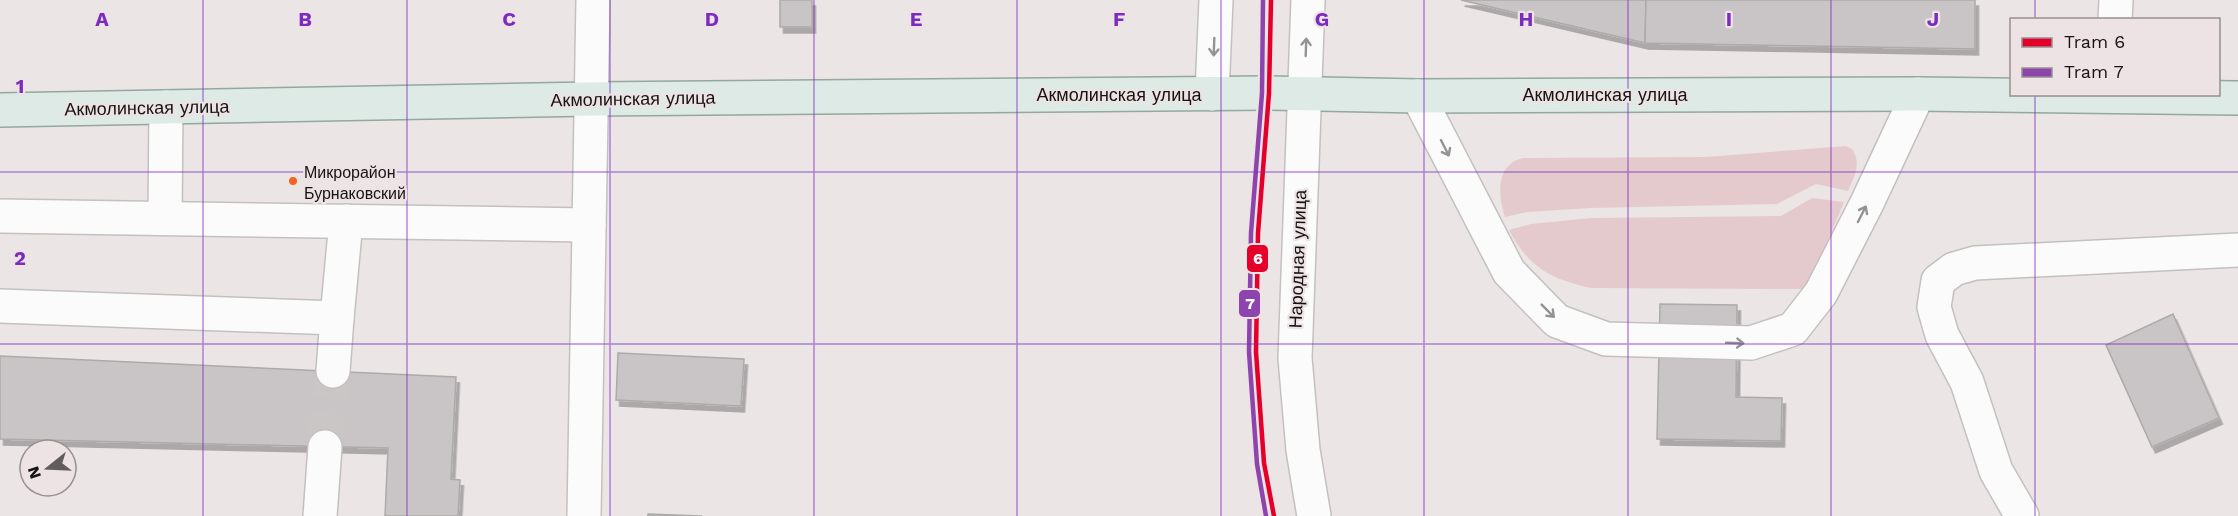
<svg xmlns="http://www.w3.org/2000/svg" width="2238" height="516" viewBox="0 0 2238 516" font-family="'Work Sans',sans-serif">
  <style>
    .green { fill: #e4cacc }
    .building { fill: #c9c5c6; stroke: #adaaaa; stroke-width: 1.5; filter: url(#shadow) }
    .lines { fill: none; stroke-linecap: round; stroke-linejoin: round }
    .minor-tunnel { stroke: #cbc6c6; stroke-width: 33; stroke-dasharray: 33 16; stroke-linecap: butt }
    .minor-casing { stroke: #c4c0c0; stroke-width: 36 }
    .major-casing { stroke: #94a7a1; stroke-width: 36 }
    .minor { stroke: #fcfbfb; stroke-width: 33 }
    .major { stroke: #ddeae6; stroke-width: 33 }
    .tram-1-casing { stroke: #ede3e4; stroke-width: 9 }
    .tram-2-casing { stroke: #ede3e4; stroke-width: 9 }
    .tram-1 { stroke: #e4002b; stroke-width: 4.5 }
    .tram-2 { stroke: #8e44ad; stroke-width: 4.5 }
    .oneway { stroke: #949393 }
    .grid { fill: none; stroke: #7b2cbf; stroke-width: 1.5; stroke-opacity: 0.55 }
    .bus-dot { fill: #f26522; stroke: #ede3e4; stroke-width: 2 }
    .labels { text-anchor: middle; stroke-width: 4.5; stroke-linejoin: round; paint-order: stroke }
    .bus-label { font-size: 16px; fill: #161313; stroke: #ede3e4; text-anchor: start }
    .street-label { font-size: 18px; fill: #161313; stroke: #ede3e4 }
    .grid-label { font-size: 20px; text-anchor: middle; font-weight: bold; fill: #7b2cbf; stroke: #ede3e4; stroke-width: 4.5; stroke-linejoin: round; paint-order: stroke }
    .line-badge { stroke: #ede3e4; stroke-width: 2 }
    .badge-label { font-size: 16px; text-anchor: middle; font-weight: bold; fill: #fff }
  </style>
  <defs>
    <filter id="shadow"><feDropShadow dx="3.5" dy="6" stdDeviation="0" flood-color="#0004"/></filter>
  </defs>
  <rect width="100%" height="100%" fill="#ebe5e6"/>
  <g class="green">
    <path d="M1846 146 1852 149C1862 163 1854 177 1848 191L1816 184 1777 204 1591 208 1527 212 1505 217C1498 195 1495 165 1523 158L1706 157Z"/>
    <path d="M1812 198 1844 202 1810 282 1801 289 1591 288C1551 279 1529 268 1509 230L1531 224 1591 218 1781 216Z"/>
  </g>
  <g class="building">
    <rect x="780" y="0" width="32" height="27"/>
    <path d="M1461 0H1646L1645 43Z"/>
    <path d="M1646 0H1975V49L1645 43Z"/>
    <path d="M1660 304 1737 305 1736 397 1782 398 1781 441 1657 439Z"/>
    <path d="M2173 314 2219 418 2152 447 2106 345Z"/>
    <path d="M618 353 744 359 741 406 616 400Z"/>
    <path d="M0 356 456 377 451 479 460 480 458 516H385L388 448 0 439Z"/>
    <path d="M648 514 702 516H648Z"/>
  </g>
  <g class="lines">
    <path class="minor-tunnel" d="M325 447 333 371"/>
    <g class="minor-casing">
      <g id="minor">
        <path d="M1308 0 1295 358 1303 450 1314 516"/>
        <path d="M2115 20 2116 0"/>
        <path d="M1212 94 1216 0"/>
        <path d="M1418 96 1509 272 1557 321 1606 339 1751 343 1793 329 1821 293 1867 203 1918 94"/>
        <path d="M0 216 589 225"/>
        <path d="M165 218 166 107"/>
        <path d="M0 306 337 318 346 221"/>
        <path d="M333 371 337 318"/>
        <path d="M320 516 325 447"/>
        <path d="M584 516 593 0"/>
        <path d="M2022 516 1996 471 1967 382 1942 335 1934 307 1938 281 1954 269 1975 263 2238 250"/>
      </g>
    </g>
    <g class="major-casing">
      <path id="major" d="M0 110 591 99 1269 93 1418 96 1918 94 2238 98"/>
    </g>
    <use href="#minor" class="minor"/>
    <use href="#major" class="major"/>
    <g class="tram-1-casing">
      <path id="tram-1" d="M1271 0 1269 93 1258 233 1256 352 1264 463 1274 516"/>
    </g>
    <g class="tram-2-casing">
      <path id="tram-2" d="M1263 0 1262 93 1251 233 1249 352 1257 464 1266 516"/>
    </g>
    <use href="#tram-1" class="tram-1"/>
    <use href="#tram-2" class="tram-2"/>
  </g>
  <defs><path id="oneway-shaft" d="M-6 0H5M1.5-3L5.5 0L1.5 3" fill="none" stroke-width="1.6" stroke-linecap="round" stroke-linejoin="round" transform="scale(1.5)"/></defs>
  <g class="oneway">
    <use href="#oneway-shaft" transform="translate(1214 47) rotate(92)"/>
    <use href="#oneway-shaft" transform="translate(1306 47) rotate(-88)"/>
    <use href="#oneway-shaft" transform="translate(1445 148) rotate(63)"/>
    <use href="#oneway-shaft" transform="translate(1862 214) rotate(-63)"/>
    <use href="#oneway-shaft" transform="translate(1548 311) rotate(45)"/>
    <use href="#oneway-shaft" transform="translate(1735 343) rotate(2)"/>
  </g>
  <path class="grid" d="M203 0V516M407 0V516M610 0V516M814 0V516M1017 0V516M1221 0V516M1424 0V516M1628 0V516M1831 0V516M2035 0V20M2035 94V516M0 172H2238M0 344H2238"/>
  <circle class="bus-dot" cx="293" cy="181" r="5"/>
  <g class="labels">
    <g class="bus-label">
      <text x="304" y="178">Микрорайон<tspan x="304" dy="21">Бурнаковский</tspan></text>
    </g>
    <g class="street-label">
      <text x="1119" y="101">Акмолинская улица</text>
      <text x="1605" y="101">Акмолинская улица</text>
      <text transform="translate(633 99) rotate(-1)" y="6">Акмолинская улица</text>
      <text transform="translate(147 108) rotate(-1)" y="6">Акмолинская улица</text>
      <text transform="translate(1298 259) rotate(-88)" y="6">Народная улица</text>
    </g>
  </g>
  <g class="grid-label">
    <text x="102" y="26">A</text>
    <text x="305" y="26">B</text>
    <text x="509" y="26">C</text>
    <text x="712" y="26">D</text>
    <text x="916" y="26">E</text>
    <text x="1119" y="26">F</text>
    <text x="1322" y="26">G</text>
    <text x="1526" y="26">H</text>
    <text x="1729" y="26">I</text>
    <text x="1933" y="26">J</text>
    <text x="20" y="93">1</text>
    <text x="20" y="265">2</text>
  </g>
  <g class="line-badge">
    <rect x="1246" y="244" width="23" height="29" rx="6" fill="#e4002b"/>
    <rect x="1238" y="289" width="23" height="29" rx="6" fill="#8e44ad"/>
  </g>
  <g class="badge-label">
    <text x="1258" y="264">6</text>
    <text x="1250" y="309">7</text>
  </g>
  <rect x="2010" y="18" width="210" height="78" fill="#ede3e4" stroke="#979090" stroke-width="1.5"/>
  <rect x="2022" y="38" width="30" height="9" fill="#e4002b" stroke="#979090" stroke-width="1.5"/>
  <text x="2064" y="48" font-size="18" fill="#161313">Tram 6</text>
  <rect x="2022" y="68" width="30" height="9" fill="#8e44ad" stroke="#979090" stroke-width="1.5"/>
  <text x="2064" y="78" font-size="18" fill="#161313">Tram 7</text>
  <g transform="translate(48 468) rotate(252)"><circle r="28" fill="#ede3e4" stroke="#979090" stroke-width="1.5"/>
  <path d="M0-4.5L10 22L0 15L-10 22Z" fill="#615c5d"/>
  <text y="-9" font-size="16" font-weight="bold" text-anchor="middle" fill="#161313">N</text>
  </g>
</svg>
